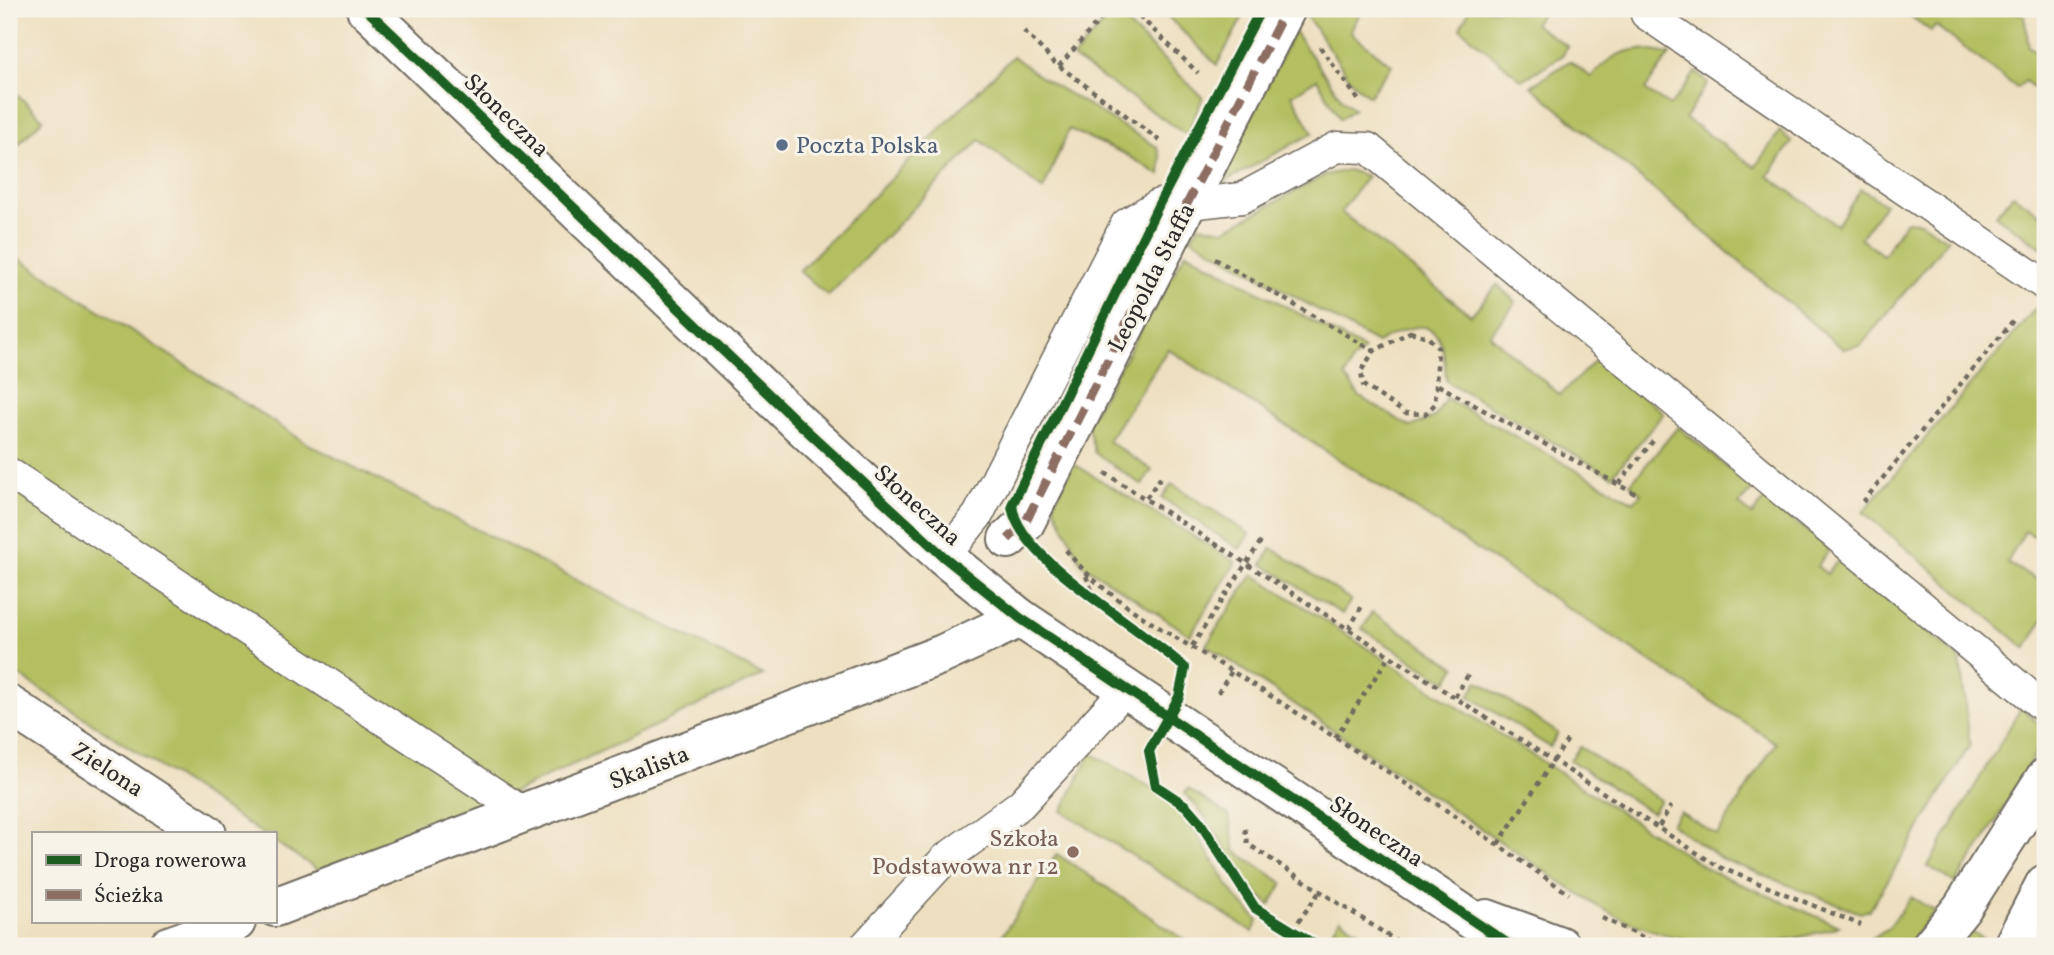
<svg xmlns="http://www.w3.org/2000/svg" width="2054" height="955" viewBox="0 0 2054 955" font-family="Vollkorn,serif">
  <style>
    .green { fill: #b3bf61; stroke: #6f7546; stroke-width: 2 }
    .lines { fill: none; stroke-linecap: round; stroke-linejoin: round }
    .service-casing { stroke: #6f6a5f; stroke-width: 33 }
    .pedestrian-casing { stroke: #6f6a5f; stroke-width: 42 }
    .minor-casing { stroke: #6f6a5f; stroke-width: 42 }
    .tertiary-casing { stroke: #6f6a5f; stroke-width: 42 }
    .path { stroke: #6f6a5f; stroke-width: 4.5; stroke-dasharray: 5 5; stroke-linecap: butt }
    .service { stroke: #fff; stroke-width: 30 }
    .pedestrian { stroke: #fff; stroke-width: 38 }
    .minor { stroke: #fff; stroke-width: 38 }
    .tertiary { stroke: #fff; stroke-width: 38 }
    .quiet { stroke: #8d6e63; stroke-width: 9; stroke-dasharray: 18 9; stroke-linecap: butt }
    .cycleway-casing { stroke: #f7f3e8; stroke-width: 15 }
    .cycleway { stroke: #1b5e20; stroke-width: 10 }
    .service-dot { fill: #5c6f8a; stroke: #f7f3e8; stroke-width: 2.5 }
    .education-dot { fill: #8d6e63; stroke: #f7f3e8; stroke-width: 2.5 }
    .labels { text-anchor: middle; stroke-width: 6; stroke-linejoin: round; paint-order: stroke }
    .street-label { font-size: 24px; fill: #2b2b2b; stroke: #f7f3e8 }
    .service-label { font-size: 24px; fill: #4e5e75; stroke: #f7f3e8; text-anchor: start }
    .education-label { font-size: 24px; fill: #785e54; stroke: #f7f3e8; text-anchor: end }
  </style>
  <rect width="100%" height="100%" fill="#f7f3e8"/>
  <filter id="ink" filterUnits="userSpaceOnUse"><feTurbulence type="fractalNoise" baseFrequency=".0143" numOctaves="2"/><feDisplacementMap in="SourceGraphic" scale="14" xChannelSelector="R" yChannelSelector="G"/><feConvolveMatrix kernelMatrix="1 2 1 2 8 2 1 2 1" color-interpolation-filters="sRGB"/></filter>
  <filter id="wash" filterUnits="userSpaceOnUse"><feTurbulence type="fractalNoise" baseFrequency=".00686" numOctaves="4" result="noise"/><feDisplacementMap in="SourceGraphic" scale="28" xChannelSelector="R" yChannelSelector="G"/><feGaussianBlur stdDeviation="1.57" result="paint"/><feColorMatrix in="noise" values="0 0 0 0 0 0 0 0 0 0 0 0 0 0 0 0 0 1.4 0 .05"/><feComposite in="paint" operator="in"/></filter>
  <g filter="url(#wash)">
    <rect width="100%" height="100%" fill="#eedfc0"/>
    <g class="green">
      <path d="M1160 9H1247L1217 65Z"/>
      <path d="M1307 9H1362L1350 32 1392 65 1369 96 1352 82 1305 13Z"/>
      <path d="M1470 9H1545L1534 24 1567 46 1563 55 1522 80 1460 28Z"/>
      <path d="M1901 9H2007L2024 15 2029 47C2051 55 2045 76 2045 96L2025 81 2017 88 1936 26 1931 31Z"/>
      <path d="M1114 11 1203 98 1187 135 1073 58Z"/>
      <path d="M1294 31 1342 99 1354 109 1340 119 1317 79 1292 95 1313 133 1217 186Z"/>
      <path d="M1640 49 1670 54 1645 90 1670 106 1696 72 1708 83 1685 118 1755 167 1780 131 1792 142 1768 176 1837 225 1861 189 1885 204 1860 238 1883 255 1906 221 1920 222 1948 240 1861 345 1843 349 1531 86 1570 61 1591 77C1606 60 1617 52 1640 49Z"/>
      <path d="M1013 56 1039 76 1157 147 1161 159 1160 175 1125 154 1069 129 1043 190 980 140 828 296 799 271Z"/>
      <path d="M9 87 43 119 9 154Z"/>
      <path d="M1348 170 1367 176 1341 212 1471 315 1497 285 1516 302 1490 335 1560 395 1596 360 1664 413 1612 476 1446 381C1445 322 1427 314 1377 343L1191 238 1199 225 1224 230 1325 175Z"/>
      <path d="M2013 195 2045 217V250L1995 215Z"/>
      <path d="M9 252 308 444 763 675 502 798 318 870 275 842V834H263L9 669Z"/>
      <path d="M1186 252 1364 349 1352 361 1345 377 1360 397 1411 427 1435 417 1446 398 1634 502 1641 493 1630 484 1678 427 1753 489 1739 504 1752 515 1765 499 1830 549 1817 566 1827 574 1839 559 1960 659 1970 745 1870 910 1860 913 1722 859 1671 824 1680 812 1717 835 1776 743 1168 349 1108 441 1152 470 1142 485 1095 453 1087 424Z"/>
      <path d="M2039 304 2045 308V542L2025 531 2007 563 2038 580 2045 572V616L2026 649 1863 512Z"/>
      <path d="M1074 464 1236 562 1190 635 1082 564 1053 504Z"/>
      <path d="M1172 484 1250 534 1239 549 1162 498Z"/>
      <path d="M1272 548 1351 600 1342 614 1262 564Z"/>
      <path d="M1253 574 1711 871 1839 926C1756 955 1674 949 1597 906L1206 645Z"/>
      <path d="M1372 612 1456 667 1447 682 1362 629Z"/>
      <path d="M1478 681 1558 733 1550 747 1469 696Z"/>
      <path d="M2022 706 2039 725 2043 740 1986 838 1955 883 1928 866Z"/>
      <path d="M1580 747 1660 800 1652 813 1570 760Z"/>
      <path d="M1091 753 1150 787 1173 805 1194 830 1235 896 1258 920 1253 932 1062 811Z"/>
      <path d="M1188 789 1229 815 1235 851 1283 883 1270 905C1233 875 1219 826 1185 794Z"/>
      <path d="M1057 854 1194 946H995Z"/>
      <path d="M1911 897 1935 911 1906 946H1861L1889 927Z"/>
      <path d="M1340 919 1383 946H1336L1327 941Z"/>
      <path d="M1964 928 1991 943 1990 946H1950Z"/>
    </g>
  </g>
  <g filter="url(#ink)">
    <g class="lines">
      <g class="service-casing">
        <g id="service">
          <path d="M1646 9V14L2045 285"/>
          <path d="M9 473 526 814"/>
          <path d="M944 557 978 515 1126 224 1159 204H1189L1242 198 1337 147 1368 148 2045 708"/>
          <path d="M865 946 945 859 1021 804 1127 688"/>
        </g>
      </g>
      <g class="pedestrian-casing">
        <path id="pedestrian" d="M1008 539 1025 523 1286 9"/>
      </g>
      <g class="minor-casing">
        <g id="minor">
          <path d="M366 9 804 428 944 557 1020 618 1511 946"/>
          <path d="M9 705 207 834"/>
          <path d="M275 907 943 654 1020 618"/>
          <path d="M1487 919 1560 946"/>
          <path d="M169 946 236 922"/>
        </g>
      </g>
      <g class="tertiary-casing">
        <g id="tertiary">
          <path d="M1931 946 1962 908 2045 778"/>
          <path d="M2013 946 2045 884"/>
        </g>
      </g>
      <g class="path">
        <path d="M1132 9 1198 73"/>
        <path d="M2038 9 2043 20 2039 50"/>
        <path d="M1024 31 1055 63 1163 143"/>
        <path d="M1320 47 1360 102"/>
        <path d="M1059 66 1109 9"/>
        <path d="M1215 259 1374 351"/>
        <path d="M1410 332 1428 337 1438 348 1435 404 1425 414 1405 413 1363 385 1361 371 1374 351Z"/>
        <path d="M1438 385 1639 496"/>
        <path d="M1105 473 1719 867 1861 925"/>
        <path d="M1619 484 1653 441"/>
        <path d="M1146 498 1161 477"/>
        <path d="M1863 502 2016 317"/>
        <path d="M1066 550C1109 605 1183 640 1241 677 1352 748 1462 819 1569 894"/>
        <path d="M1086 576 1101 612"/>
        <path d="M1349 629 1362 606"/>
        <path d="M1192 646 1261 541"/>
        <path d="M1218 693 1232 671"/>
        <path d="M1455 697 1468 675"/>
        <path d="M1335 738 1390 655"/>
        <path d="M1659 826 1671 806"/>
        <path d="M1245 829 1248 844 1404 946"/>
        <path d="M1498 844 1568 739"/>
        <path d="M1602 918 1662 946"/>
        <path d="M1281 946 1320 891"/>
      </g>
      <use href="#service" class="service"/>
      <use href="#pedestrian" class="pedestrian"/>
      <use href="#minor" class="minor"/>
      <use href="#tertiary" class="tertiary"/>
      <path class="quiet" d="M1008 539 1025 523 1286 9"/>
      <g class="cycleway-casing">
        <g id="cycleway">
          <path d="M366 9 804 428 944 557 1020 618 1511 946"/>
          <path d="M1261 9 1159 204 1012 505C1017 560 1144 628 1185 668L1179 697 1149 751 1156 786 1186 806 1199 821 1255 908 1317 946"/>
        </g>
      </g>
      <use href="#cycleway" class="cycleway"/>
    </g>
  </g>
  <circle class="service-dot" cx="782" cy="145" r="7"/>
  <circle class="education-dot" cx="1073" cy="852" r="7"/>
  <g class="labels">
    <g class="street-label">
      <text transform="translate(507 115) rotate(44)" y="8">Słoneczna</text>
      <text transform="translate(1151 277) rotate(-63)" y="8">Leopolda Staffa</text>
      <text transform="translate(918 505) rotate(42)" y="8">Słoneczna</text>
      <text transform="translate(649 767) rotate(-21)" y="8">Skalista</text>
      <text transform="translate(108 769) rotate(33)" y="8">Zielona</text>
      <text transform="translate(1377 831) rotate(34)" y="8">Słoneczna</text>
    </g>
    <g class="service-label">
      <text x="796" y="153">Poczta Polska</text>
    </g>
    <g class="education-label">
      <text x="1059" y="846">Szkoła<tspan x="1059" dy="28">Podstawowa nr 12</tspan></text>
    </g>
  </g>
  <rect width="2054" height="955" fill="none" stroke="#f7f3e8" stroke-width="35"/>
  <rect x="32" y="832" width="245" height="91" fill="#f7f3e8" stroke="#a5a39c" stroke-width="2"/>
  <rect x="46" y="855" width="35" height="10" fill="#1b5e20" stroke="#a5a39c" stroke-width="2"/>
  <text x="94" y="867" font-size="21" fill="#2b2b2b">Droga rowerowa</text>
  <rect x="46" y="890" width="35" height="10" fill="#8d6e63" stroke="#a5a39c" stroke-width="2"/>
  <text x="94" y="902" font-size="21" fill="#2b2b2b">Ścieżka</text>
</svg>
